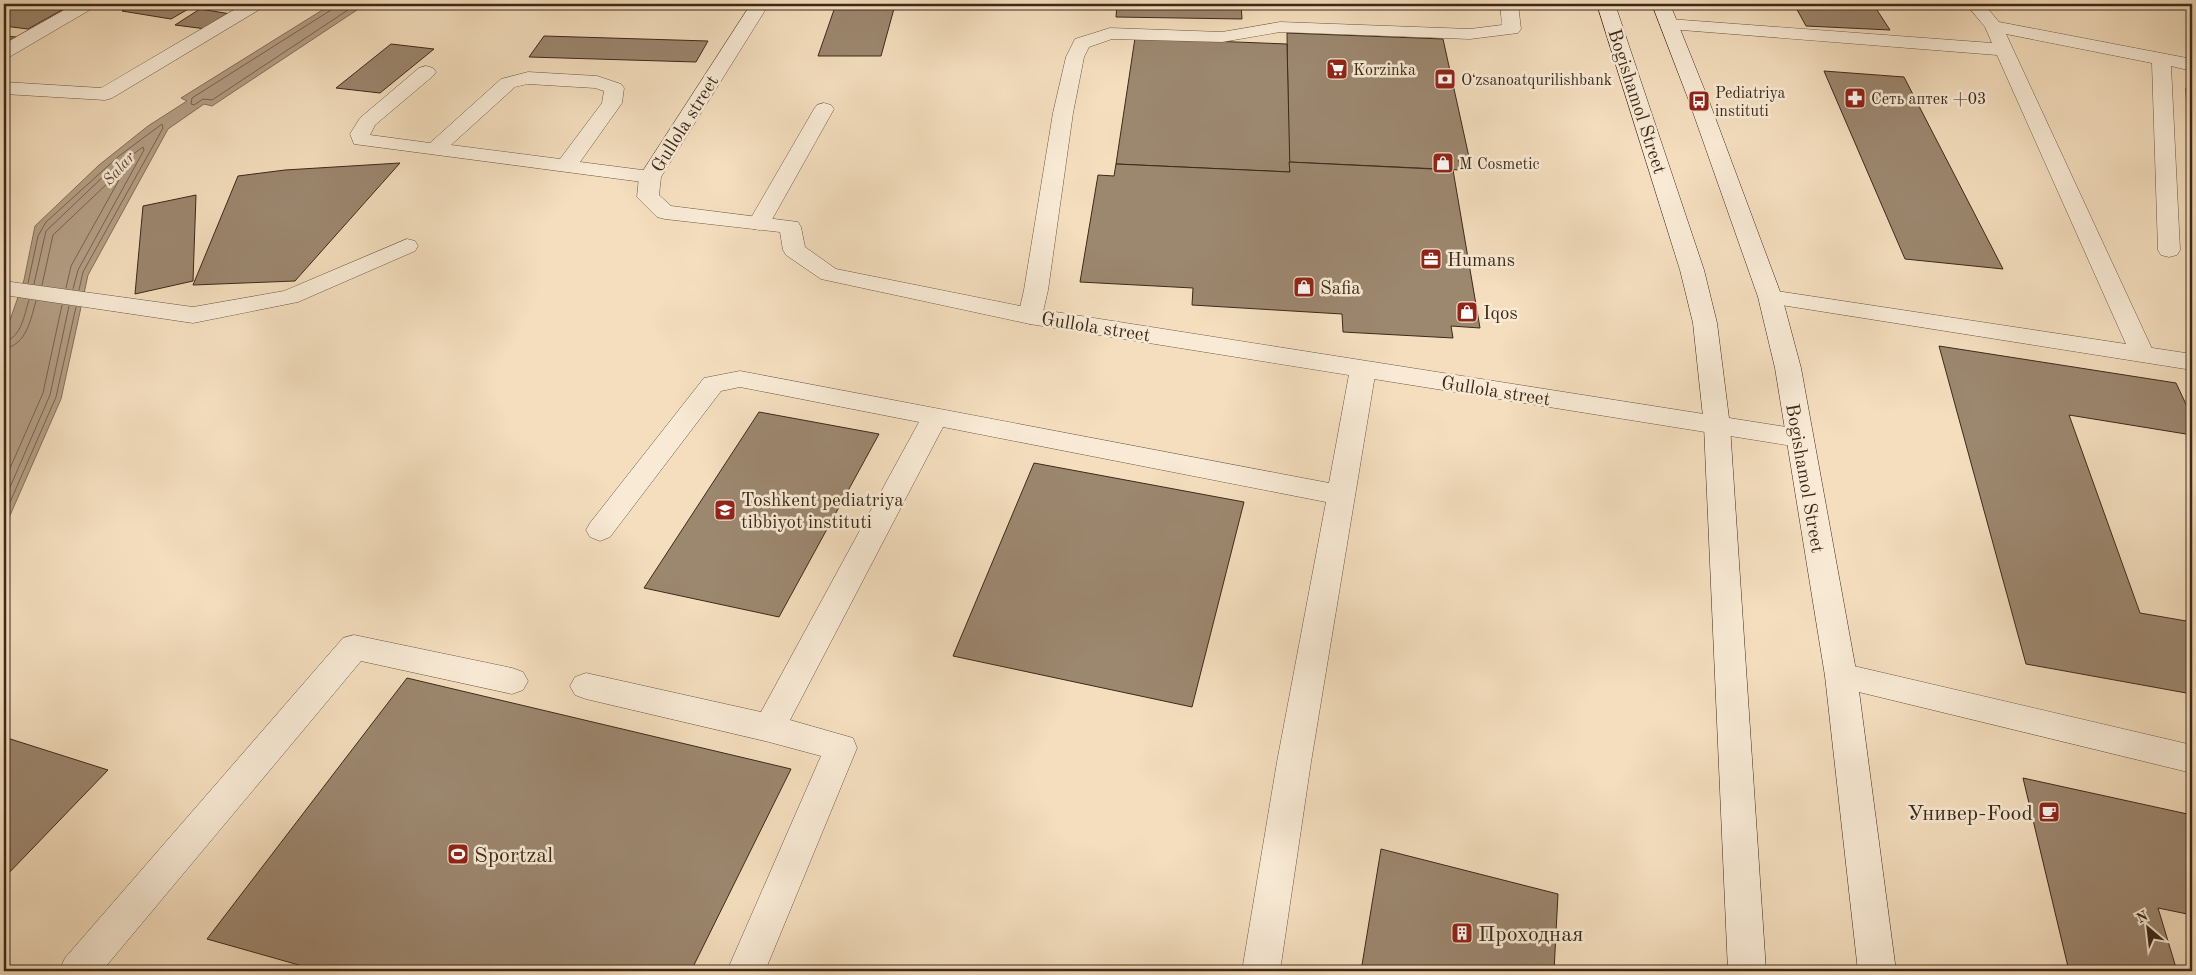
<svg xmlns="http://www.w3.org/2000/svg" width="2196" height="975" viewBox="0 0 2196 975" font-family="'Old Standard TT',serif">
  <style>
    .water { fill: #b5a086; stroke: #85705a }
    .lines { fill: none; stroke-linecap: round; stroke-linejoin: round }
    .shore { stroke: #786450; stroke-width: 1 }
    .building { fill: #9c876f; stroke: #3c2919 }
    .service-casing { stroke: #6a5642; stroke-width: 1 }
    .minor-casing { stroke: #6a5642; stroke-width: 1 }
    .secondary-casing { stroke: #3c2919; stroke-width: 1 }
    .service { fill: #f8ead5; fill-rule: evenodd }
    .minor { fill: #f8ead5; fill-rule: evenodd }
    .secondary { fill: #f8ead5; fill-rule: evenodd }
    .labels { text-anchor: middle; stroke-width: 5; stroke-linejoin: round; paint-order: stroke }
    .far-poi-label { font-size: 16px; fill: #3c2919; stroke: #f8ead5; text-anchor: start }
    .far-water-label { font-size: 16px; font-style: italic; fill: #604d3a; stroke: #f8ead5 }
    .street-label { font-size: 19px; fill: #3c2919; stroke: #f8ead5 }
    .poi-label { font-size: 19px; fill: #3c2919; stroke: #f8ead5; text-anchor: start }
    .near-poi-label { font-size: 22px; fill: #3c2919; stroke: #f8ead5; text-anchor: start }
  </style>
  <rect width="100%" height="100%" fill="#f4debe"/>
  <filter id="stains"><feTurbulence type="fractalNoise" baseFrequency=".004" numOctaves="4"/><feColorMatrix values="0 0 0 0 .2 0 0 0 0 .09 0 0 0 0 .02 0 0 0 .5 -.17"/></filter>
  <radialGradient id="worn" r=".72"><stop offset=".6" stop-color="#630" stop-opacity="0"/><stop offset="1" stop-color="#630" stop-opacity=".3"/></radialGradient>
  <path class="water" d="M332 4H366L212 106 204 104 168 129 88 275 61 399 4 529V337L24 280 35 226 99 165 148 126 187 101 181 98Z"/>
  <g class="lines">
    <g class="shore">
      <path d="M334 4 331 10 192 98 191 104 194 105 203 99 212 100 357 4"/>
      <path d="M28 283 38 236 46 222 119 156 162 124 163 128 83 272 79 290"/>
      <path d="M34 284 46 231 106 174 143 147 144 150 78 270 73 289"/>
      <path d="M42 285 53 235 111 180 118 176 119 180 71 266 66 288"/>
      <path d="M4 342C22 337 24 315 29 300"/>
      <path d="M4 349C27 344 30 321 36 301"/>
      <path d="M4 482 43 393 62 305"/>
      <path d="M4 501 50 395 69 306"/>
      <path d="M4 516 56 397 76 307"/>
    </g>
  </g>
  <g class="building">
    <path d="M14 4H61L71 5 28 29 4 26V10Z"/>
    <path d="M135 4H197L171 19 122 11Z"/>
    <path d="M836 4 895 5 881 56H818Z"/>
    <path d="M1117 4H1241L1242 19 1116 17Z"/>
    <path d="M1794 4H1873L1890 30 1806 26Z"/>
    <path d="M200 9 231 14 206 29 175 25Z"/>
    <path d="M1287 33 1443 39 1469 157 1458 156 1461 170 1289 162Z"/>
    <path d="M4 36 16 37 4 45Z"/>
    <path d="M544 36 708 41 696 62 529 57Z"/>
    <path d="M1135 38 1287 44 1290 172 1116 164Z"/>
    <path d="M391 44 434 49 380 93 336 88Z"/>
    <path d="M1824 71 1904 77 2003 269 1905 259Z"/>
    <path d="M2186 88 2192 89V236Z"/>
    <path d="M1289 162 1453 170 1480 328 1451 326 1453 338 1343 332 1342 314 1192 305 1193 288 1080 282 1098 175 1114 176 1116 164 1290 172Z"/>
    <path d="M400 163 295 281 193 285 238 176 285 170Z"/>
    <path d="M196 195 193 281 135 294 143 206Z"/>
    <path d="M1939 346 2176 383 2192 417V435L2069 415 2140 613 2192 622V694L2026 664Z"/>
    <path d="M759 412 879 434 779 617 644 588Z"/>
    <path d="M1034 463 1244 502 1192 707 953 656Z"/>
    <path d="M407 678 791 769 691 971H320L207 939Z"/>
    <path d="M4 737 108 770 4 878Z"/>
    <path d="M2023 778 2192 815V915L2158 908 2177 971H2069Z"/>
    <path d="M1381 849 1558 894 1554 971H1361Z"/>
  </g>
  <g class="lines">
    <g class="service-casing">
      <g id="service">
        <path d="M1500 4H1518L1521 29 1518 33 1470 39 1280 32 1222 42 1112 39 1089 47 1084 57 1073 113 1048 290 1042 316 1038 321 1030 324 1022 321 1018 316 1024 290 1053 113 1066 57 1075 39 1110 28 1222 32 1280 22 1470 29 1502 25Z"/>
        <path d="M1966 4H1984L1999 22 2192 59V71L2171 66 2180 250 2177 255 2169 257 2161 255 2158 250 2152 63 2006 34 2154 353 2151 359 2142 361 2133 359 2130 353 1997 55 1669 29 1663 28 1660 24 1663 20 1669 19 1992 43 1985 27Z"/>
        <path d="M426 66 433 68 436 72 433 76 375 125 370 135 430 143 501 79 528 72 597 76 621 84 624 88 622 103 580 162 650 171 657 173 661 177 657 181 650 183 354 144 350 134 360 118 419 68ZM528 84 595 88 604 91 602 103 560 159 451 145 515 87Z"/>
        <path d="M824 103 831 105 834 109 770 223 767 228 759 230 751 228 748 223 814 109 817 105Z"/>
        <path d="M407 239 415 241 418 246 415 251 298 302 193 323 4 295V281L193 307 284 291Z"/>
        <path d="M1363 361 1372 363 1376 369 1311 762 1280 971H1242L1277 762 1326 502 943 427 790 720 853 738 857 748 765 971H727L821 756 769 742 586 699 575 695 570 686 575 677 586 673 761 712 919 422 740 387 721 391 610 537 600 541 590 537 586 530 590 523 704 378 740 371 1329 483 1350 369 1354 363Z"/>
        <path d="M354 635 512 668 523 672 528 681 523 690 512 694 361 661 102 971H59L65 958 343 638Z"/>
      </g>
    </g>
    <g class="minor-casing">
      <g id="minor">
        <path d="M75 4H96L93 8 11 56 4 58V44Z"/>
        <path d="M244 4H265L262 8 112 98 105 100 4 94V82L101 88Z"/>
        <path d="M751 4H769L661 177 659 195 671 206 798 222 801 227 805 247 836 269 1030 308 1799 429 1808 432 1812 438 1808 444 1799 447 1030 324 821 279 786 255 783 250 780 232 665 219 657 217 637 197 639 177Z"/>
        <path d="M1770 290 2192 354V370L1762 302 1758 297 1762 292Z"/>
        <path d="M1841 663 2192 745V773L1830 685 1825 676 1830 667Z"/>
      </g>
    </g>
    <g class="secondary-casing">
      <g id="secondary">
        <path d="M1597 4H1615L1704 270 1717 323 1730 426 1766 971H1728L1704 426 1693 323 1680 270Z"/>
        <path d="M1652 4H1670L1709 101 1782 297 1801 368 1857 676 1896 971H1858L1825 676 1775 368 1758 297 1689 101Z"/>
      </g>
    </g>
    <use href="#service" class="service"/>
    <use href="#minor" class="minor"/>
    <use href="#secondary" class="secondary"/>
  </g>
  <defs>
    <g id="supermarket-square" transform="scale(1.125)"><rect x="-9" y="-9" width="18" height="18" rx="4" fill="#8f2418" stroke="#f8ead5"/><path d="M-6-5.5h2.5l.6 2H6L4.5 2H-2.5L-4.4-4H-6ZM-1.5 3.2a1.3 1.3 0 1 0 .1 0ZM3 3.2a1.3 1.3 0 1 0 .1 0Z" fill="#fff"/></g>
    <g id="bank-square" transform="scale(1.125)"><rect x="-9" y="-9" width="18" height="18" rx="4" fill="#8f2418" stroke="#f8ead5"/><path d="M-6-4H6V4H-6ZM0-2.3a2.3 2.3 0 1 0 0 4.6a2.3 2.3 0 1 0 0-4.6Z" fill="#fff"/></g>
    <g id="pharmacy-square" transform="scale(1.125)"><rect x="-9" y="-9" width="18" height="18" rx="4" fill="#8f2418" stroke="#f8ead5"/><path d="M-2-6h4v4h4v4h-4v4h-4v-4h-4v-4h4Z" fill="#fff"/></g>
    <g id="bus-square" transform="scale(1.125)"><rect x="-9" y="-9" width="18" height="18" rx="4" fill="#8f2418" stroke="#f8ead5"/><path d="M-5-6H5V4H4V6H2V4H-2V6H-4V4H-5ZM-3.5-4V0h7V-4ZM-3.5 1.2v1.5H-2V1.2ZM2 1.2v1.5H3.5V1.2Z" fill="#fff"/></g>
    <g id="shop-square" transform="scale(1.125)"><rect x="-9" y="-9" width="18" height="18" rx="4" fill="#8f2418" stroke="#f8ead5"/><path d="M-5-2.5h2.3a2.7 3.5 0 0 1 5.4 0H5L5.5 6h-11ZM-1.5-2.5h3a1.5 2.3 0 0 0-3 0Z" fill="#fff"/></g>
    <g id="office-square" transform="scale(1.125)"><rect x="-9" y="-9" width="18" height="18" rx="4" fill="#8f2418" stroke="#f8ead5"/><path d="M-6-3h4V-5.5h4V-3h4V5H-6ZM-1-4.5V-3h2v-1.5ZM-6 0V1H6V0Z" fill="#fff"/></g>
    <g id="university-square" transform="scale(1.125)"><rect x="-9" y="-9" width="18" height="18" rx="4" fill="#8f2418" stroke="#f8ead5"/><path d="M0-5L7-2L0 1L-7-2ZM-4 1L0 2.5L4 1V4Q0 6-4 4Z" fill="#fff"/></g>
    <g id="cafe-square" transform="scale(1.125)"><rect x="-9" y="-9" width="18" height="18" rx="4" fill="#8f2418" stroke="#f8ead5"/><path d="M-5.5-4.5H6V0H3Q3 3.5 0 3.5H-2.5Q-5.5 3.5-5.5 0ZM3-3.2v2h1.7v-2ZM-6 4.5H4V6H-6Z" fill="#fff"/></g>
    <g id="stadium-square" transform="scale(1.125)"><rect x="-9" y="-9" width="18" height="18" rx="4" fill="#8f2418" stroke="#f8ead5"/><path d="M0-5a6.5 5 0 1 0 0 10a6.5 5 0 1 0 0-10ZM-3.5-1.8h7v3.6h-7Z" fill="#fff"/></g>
    <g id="building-square" transform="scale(1.125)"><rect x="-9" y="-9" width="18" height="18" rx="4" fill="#8f2418" stroke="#f8ead5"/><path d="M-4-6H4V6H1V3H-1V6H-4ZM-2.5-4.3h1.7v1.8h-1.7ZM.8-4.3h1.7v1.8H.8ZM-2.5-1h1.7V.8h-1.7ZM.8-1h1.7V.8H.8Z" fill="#fff"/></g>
  </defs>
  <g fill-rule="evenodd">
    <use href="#supermarket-square" x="1337" y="69"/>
    <use href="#bank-square" x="1445" y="79"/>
    <use href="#pharmacy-square" x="1855" y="98"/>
    <use href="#bus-square" x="1699" y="101"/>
    <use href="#shop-square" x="1443" y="163"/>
    <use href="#office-square" x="1431" y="259"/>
    <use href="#shop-square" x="1304" y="287"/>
    <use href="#shop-square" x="1467" y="312"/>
    <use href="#university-square" x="725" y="510"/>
    <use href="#cafe-square" x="2049" y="812"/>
    <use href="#stadium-square" x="458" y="854"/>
    <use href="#building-square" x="1462" y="933"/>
  </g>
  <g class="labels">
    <g class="far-poi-label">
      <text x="1353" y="75">Korzinka</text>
      <text x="1461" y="85">Oʻzsanoatqurilishbank</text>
      <text x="1715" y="98">Pediatriya<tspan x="1715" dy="18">instituti</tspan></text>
      <text x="1871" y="104">Сеть аптек +03</text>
      <text x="1459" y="169">M Cosmetic</text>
    </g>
    <g class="far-water-label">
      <text transform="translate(118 168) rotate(-48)" y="6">Salar</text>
    </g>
    <g class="street-label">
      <text transform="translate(1638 101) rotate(72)" y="7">Bogishamol Street</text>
      <text transform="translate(684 123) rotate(-58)" y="7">Gullola street</text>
      <text transform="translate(1096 326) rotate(9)" y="7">Gullola street</text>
      <text transform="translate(1496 390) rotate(9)" y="7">Gullola street</text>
      <text transform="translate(1806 478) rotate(80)" y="7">Bogishamol Street</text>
    </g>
    <g class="poi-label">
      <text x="1447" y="266">Humans</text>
      <text x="1320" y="294">Safia</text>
      <text x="1483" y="319">Iqos</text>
      <text x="741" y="506">Toshkent pediatriya<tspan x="741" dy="22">tibbiyot instituti</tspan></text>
    </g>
    <g class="near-poi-label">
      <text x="2033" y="820" text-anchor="end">Универ-Food</text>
      <text x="474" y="862">Sportzal</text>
      <text x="1478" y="941">Проходная</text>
    </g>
  </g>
  <rect width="2196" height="975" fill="none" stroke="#f4debe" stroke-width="20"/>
  <rect x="5" y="5" width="2186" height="965" fill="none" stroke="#3c2919" stroke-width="2.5"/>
  <rect x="10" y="10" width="2176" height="955" fill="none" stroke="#3c2919"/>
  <g transform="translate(2148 928) rotate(332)" stroke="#f8ead5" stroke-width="4" paint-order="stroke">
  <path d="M0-4L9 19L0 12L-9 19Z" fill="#3c2919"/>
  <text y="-8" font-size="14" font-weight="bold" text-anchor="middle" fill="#3c2919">N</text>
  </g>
  <rect width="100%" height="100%" filter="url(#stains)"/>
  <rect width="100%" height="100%" fill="url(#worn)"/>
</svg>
